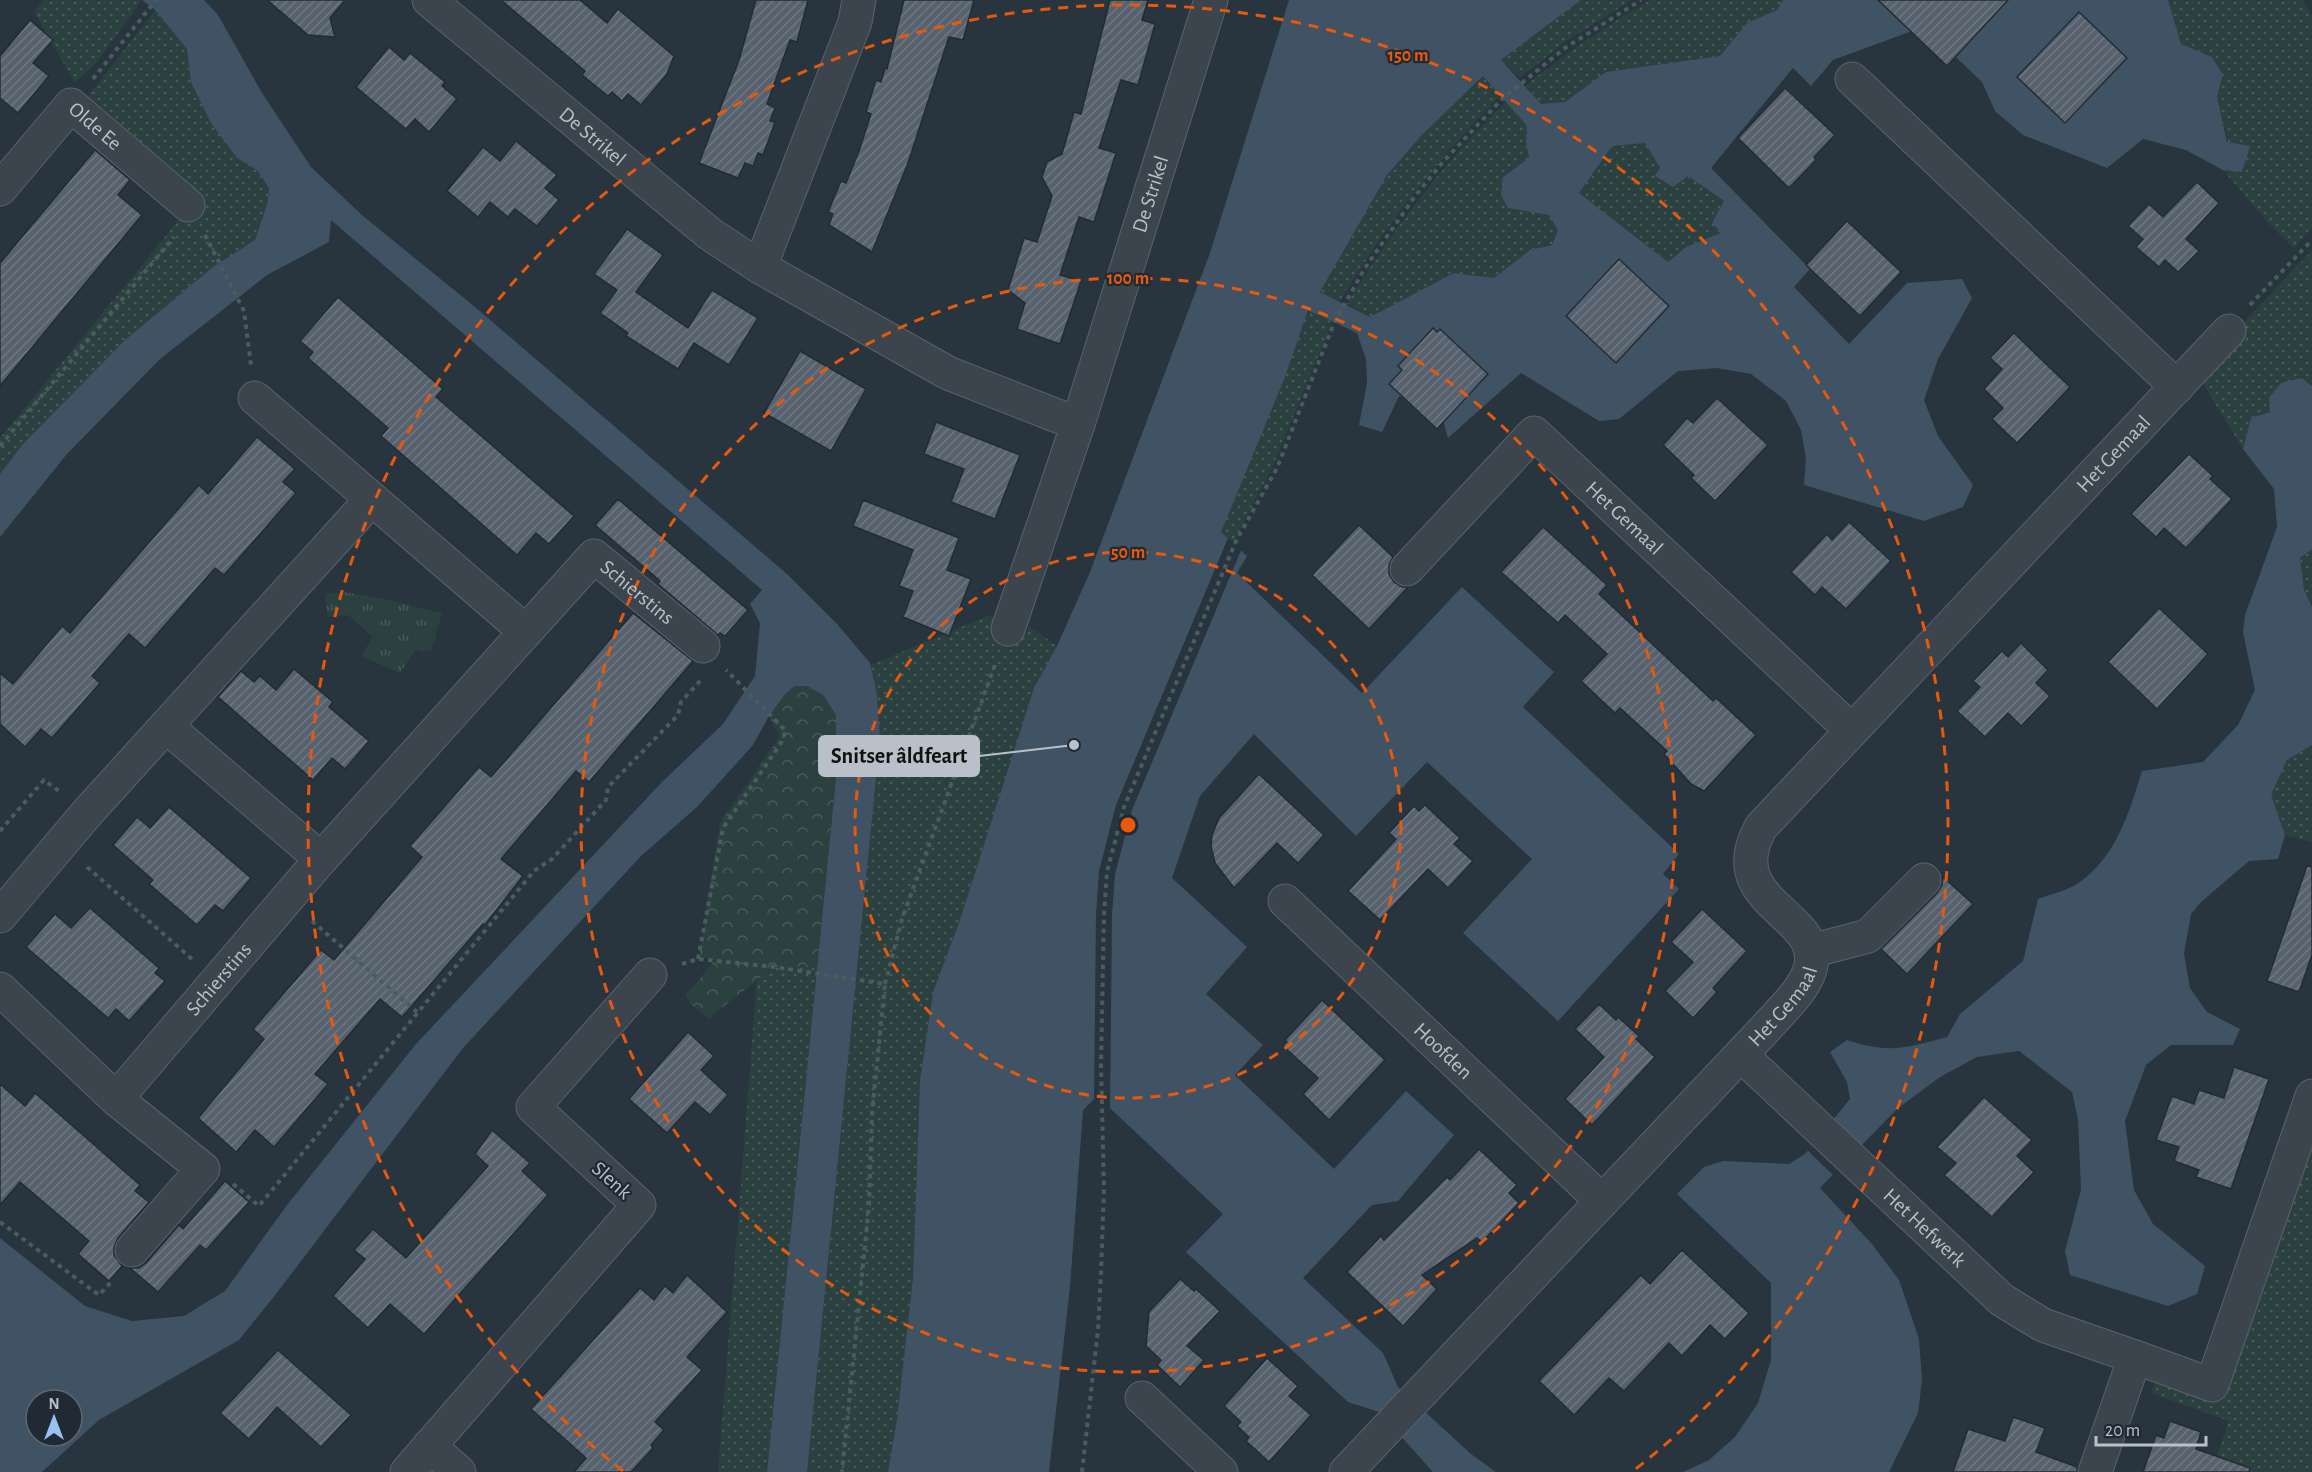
<svg xmlns="http://www.w3.org/2000/svg" width="2312" height="1472" viewBox="0 0 2312 1472" font-family="'Alegreya Sans',sans-serif">
  <style>
    .grass { fill: url(#grass-dots) }
    .forest { fill: url(#forest-crowns) }
    .park { fill: url(#park-tufts) }
    .water { fill: #405365; fill-rule: evenodd }
    .pier { fill: #28343e }
    .building { fill: url(#building-hatch); stroke: #232c35; stroke-width: 1.5 }
    .lines { fill: none; stroke-linecap: round; stroke-linejoin: round }
    .minor-casing { stroke: #5a636c; stroke-width: 35 }
    .path { stroke: #4a5d5e; stroke-width: 4; stroke-dasharray: 4.5 4.5; stroke-linecap: butt }
    .minor { stroke: #3c454e; stroke-width: 33 }
    .ring { fill: none; stroke: #e8590c; stroke-width: 3; stroke-dasharray: 10 8 }
    .labels { text-anchor: middle; stroke-width: 4.5; stroke-linejoin: round; paint-order: stroke }
    .street-label { font-size: 21px; fill: #b9c0c9; stroke: #212a34 }
    .centre { fill: #e8590c; stroke: #212a34; stroke-width: 3 }
    .ring-label { font-size: 18px; text-anchor: middle; font-weight: bold; fill: #e8590c; stroke: #212a34; stroke-width: 4.5; stroke-linejoin: round; paint-order: stroke }
    .leader { fill: none; stroke: #b9c0c9; stroke-width: 2 }
    .callout-dot { fill: #b9c0c9; stroke: #212a34; stroke-width: 2 }
    .callout { fill: #b9c0c9; stroke: #b9c0c9; stroke-width: 2 }
    .callout-label { font-size: 22px; text-anchor: middle; font-weight: bold; fill: #111 }
  </style>
  <defs>
    <pattern id="grass-dots" width="8" height="8" patternUnits="userSpaceOnUse" patternTransform="scale(1.5)"><rect width="8" height="8" fill="#2b4140"/><path d="M2 2h.1M6 6h.1" fill="none" stroke="#485b5a" stroke-width="1.8" stroke-linecap="round"/></pattern>
    <pattern id="forest-crowns" width="20" height="18" patternUnits="userSpaceOnUse" patternTransform="scale(1.5)"><rect width="20" height="18" fill="#2b4140"/><path d="M2 6a3 3 0 1 1 6 0M12 15a3 3 0 1 1 6 0" fill="none" stroke="#485b5a"/></pattern>
    <pattern id="park-tufts" width="24" height="20" patternUnits="userSpaceOnUse" patternTransform="scale(1.5)"><rect width="24" height="20" fill="#2b4140"/><path d="M3 7l-1-3M5 7V3M7 7l1-3M15 17l-1-3M17 17v-4M19 17l1-3" fill="none" stroke="#485b5a"/></pattern>
    <pattern id="building-hatch" width="6" height="6" patternUnits="userSpaceOnUse" patternTransform="scale(1.5)"><rect width="6" height="6" fill="#57626e"/><path d="M-1 1l2-2M0 6l6-6M5 7l2-2" fill="none" stroke="#6d7781"/></pattern>
  </defs>
  <rect width="100%" height="100%" fill="#28343e"/>
  <g class="grass">
    <path d="M44 0H142L97 62 75 83 34 12Z"/>
    <path d="M1581 0H1632L1562 44 1520 78 1501 60Z"/>
    <path d="M1650 0H1783L1777 10 1747 23 1720 56 1606 72 1565 102 1540 104 1526 85C1566 53 1606 26 1650 0Z"/>
    <path d="M2168 0H2303L2312 17V228L2294 248 2271 226 2223 170 2242 172 2228 142 2217 96 2223 75 2212 57 2181 44Z"/>
    <path d="M155 10 187 49 191 82 237 158 257 170 269 188 267 205 256 240C189 282 132 333 77 389 50 417 23 443 0 474V438L201 193 88 96Z"/>
    <path d="M1483 76 1500 96C1438 159 1385 226 1340 301L1320 292 1387 175 1422 135Z"/>
    <path d="M1505 102 1527 125 1526 142 1529 158 1503 177 1508 208 1550 215 1558 230 1552 245 1530 250 1494 278 1454 273 1370 317 1347 304C1392 230 1444 163 1505 102Z"/>
    <path d="M1645 142 1660 168 1655 176H1688L1724 201 1721 233 1686 247 1668 262 1579 193 1612 146Z"/>
    <path d="M2312 250V386L2302 378 2270 412 2251 418 2243 449 2202 382 2240 334 2246 320Z"/>
    <path d="M1308 309 1332 322 1273 466 1234 541 1228 539 1220 533 1285 377Z"/>
    <path d="M2312 549V607L2304 590 2300 558Z"/>
    <path d="M990 615 1025 635 1029 626 1057 646 1034 689 959 923 933 992 920 1081 913 1278 897 1419 888 1472H807L880 738 877 694 870 665Z"/>
    <path d="M2312 745V842L2285 835 2271 795 2287 760Z"/>
    <path d="M774 967H817L767 1472H718L757 980Z"/>
    <path d="M2312 1122V1472H2211L2229 1421 2151 1393 2156 1380 2215 1402Z"/>
  </g>
  <path class="forest" d="M795 686H807L823 695 836 715V778L817 967H774L709 1018 690 1004 686 995 715 960 699 956 720 823 780 736 769 716 786 693Z"/>
  <path class="park" d="M344 592 379 598 442 613 431 651 415 650 400 673 361 656 373 637 348 615 327 617 326 594Z"/>
  <g class="water">
    <path d="M142 0H204L218 15 262 93 311 167 363 216 475 307 787 574 838 625 870 663 877 694 880 738 807 1472H767L836 778V715L823 695 807 686H795L786 693 769 716 753 745 697 807 641 856 463 1048 276 1294 239 1340 99 1420 42 1472H0V1238L85 1306 132 1321 184 1316 225 1291 287 1205 416 1044 662 782 723 724 755 676 760 623 750 604 762 590 331 220 329 242 267 275 160 359 67 454 0 537V474L23 444 125 340 213 267 255 240 267 205 269 188 257 170 237 158 211 123 191 82 187 49 155 10ZM36 1400H72V1436H36Z"/>
    <path d="M1289 0H1581L1501 60 1541 104 1565 102 1606 72 1720 56 1747 23 1777 10 1783 0H2168L2181 44 2212 57 2223 75 2217 96 2227 142 2250 146 2242 172 2223 170 2186 150 2143 139 2107 168 2023 135 1995 111 1982 82 1938 40 1912 31 1833 60 1811 86 1793 68 1711 168 1810 269 1794 287 1849 344 1907 283 1962 279 1972 298 1938 359 1924 400 1938 436 1973 485 1963 507 1924 521 1804 485 1806 458 1801 430 1786 401 1751 374 1717 368 1678 371 1619 419 1599 421 1521 373 1448 438 1440 409 1399 396 1382 432 1359 425 1367 383 1366 359 1357 333 1308 310 1285 377 1221 532 1247 556 1237 573 1362 693 1462 587 1554 672 1523 707 1679 854 1663 874 1679 889 1558 1021 1463 933 1532 859 1427 762 1356 836 1254 734 1200 796 1172 878 1247 947 1206 994 1263 1045 1235 1075 1334 1169 1406 1091 1454 1135 1398 1201 1372 1205 1303 1278 1383 1353 1398 1387 1471 1454 1496 1472H1433L1379 1412 1348 1402 1186 1252 1223 1214 1097 1096 1083 1110 1070 1287 1049 1472H888L897 1419 913 1278 920 1081 933 992 959 923 1034 688 1057 646 1090 572 1210 253ZM1483 76 1527 126 1526 142 1529 158 1503 177 1501 195 1508 208 1549 215 1558 230 1552 245 1530 250 1494 278 1454 273 1370 317 1320 292 1387 175 1422 135ZM1645 143 1660 168 1655 176 1673 187 1688 176 1724 201 1712 223 1721 233 1686 247 1668 262 1579 193 1612 146Z"/>
    <path d="M2302 378 2312 386V549L2300 558 2304 590 2312 607V745L2287 760 2271 795 2285 835 2278 859 2249 861 2201 902 2191 914 2184 954 2190 988 2207 1012 2240 1029 2233 1045H2171L2146 1065 2125 1121 2134 1190 2153 1224 2205 1266 2197 1294 2168 1306 2070 1275 2065 1251 2081 1190 2078 1119 2072 1092 2019 1051 1977 1057 1940 1077 1897 1109 1820 1188 1872 1244 1899 1280 1919 1339 1922 1380 1918 1413 1889 1472H1683L1709 1460 1735 1437 1758 1403 1771 1360V1283L1677 1194 1704 1167 1723 1161 1789 1164 1805 1154 1850 1099 1847 1082 1830 1052 1847 1040C1889 1054 1906 1048 1947 1037L1960 1014 2023 961 2038 899C2051 894 2066 891 2077 884 2116 858 2129 813 2142 771L2203 762 2238 725 2255 690 2243 632 2245 615 2277 527 2274 489 2243 449 2251 418 2270 412 2269 398 2281 383Z"/>
  </g>
  <g class="pier">
    <path d="M1228 538 1242 548 1132 810 1115 874 1112 915 1110 1113 1097 1100 1094 1104 1096 914 1099 871 1116 805Z"/>
    <path d="M1832 1119 1863 1148 1835 1177 1805 1148Z"/>
  </g>
  <g class="building">
    <path d="M267 0H345L330 18 335 37 308 35Z"/>
    <path d="M501 0H580L607 23 618 9 674 56 667 74 641 105 628 94 622 101 612 92 608 96 582 75 585 71Z"/>
    <path d="M756 0H808L797 42 790 40 767 104 775 108 770 121 775 122 769 139 763 155 758 153 753 166 745 163 738 178 699 163 739 60Z"/>
    <path d="M904 0H974L963 40 949 37 908 163 872 252 829 225 833 214 828 212 841 181 846 183 859 151 871 114 866 112 876 80 881 82 885 68 887 69Z"/>
    <path d="M1110 0H1148L1142 20 1155 24 1138 85 1121 80 1099 148 1116 153 1094 222 1079 217 1060 275 1081 281 1060 344 1017 329 1025 303 1008 290 1024 238 1037 242 1052 196 1042 177 1047 162 1062 154 1074 112 1081 114Z"/>
    <path d="M1878 0H2008L1947 66Z"/>
    <path d="M2079 12 2127 58 2065 123 2017 77Z"/>
    <path d="M30 20 53 40 33 63 49 76 18 113 0 98V56Z"/>
    <path d="M389 47 404 60 410 53 445 82 442 86 457 99 429 132 415 119 406 129 356 87Z"/>
    <path d="M1785 88 1835 135 1814 157 1816 160 1789 188 1738 138Z"/>
    <path d="M516 141 557 175 545 188 559 200 537 226 515 209 508 217 490 202 478 217 447 191 483 147 500 161Z"/>
    <path d="M95 150 130 180 118 195 142 215 0 386V263Z"/>
    <path d="M2197 182 2219 203 2186 239 2199 251 2178 272 2165 260 2159 267 2136 247 2143 239 2128 226 2149 204 2163 217Z"/>
    <path d="M1847 221 1901 272 1860 316 1806 265Z"/>
    <path d="M627 229 663 255 636 292 688 328 712 290 758 318 729 365 694 343 678 369 626 336 628 333 600 313 617 290 594 274Z"/>
    <path d="M1619 259 1669 306 1616 363 1566 316Z"/>
    <path d="M338 297 443 389 436 397 574 516 549 544 536 533 517 555 381 436 388 428 308 358 313 352 300 341Z"/>
    <path d="M1433 328 1437 332 1440 329 1488 374 1437 429 1389 384 1402 370 1398 366Z"/>
    <path d="M2014 333 2070 387 2017 443 1992 419 2003 408 1984 389 2002 369 1990 358Z"/>
    <path d="M800 351 866 389 831 451 764 413Z"/>
    <path d="M1717 398 1768 445 1715 501 1691 478 1694 475 1663 445 1687 418 1693 423Z"/>
    <path d="M936 422 1020 455 995 519 951 502 964 469 924 454Z"/>
    <path d="M257 437 295 469 283 482 296 493 224 575 215 568 145 648 129 634 92 676 100 683 52 738 41 729 25 747 0 724V673L13 684 62 626 70 633 199 485 208 494Z"/>
    <path d="M2189 454 2213 476 2210 479 2232 499 2186 548 2164 528 2156 537 2131 514Z"/>
    <path d="M618 499 748 610 725 636 720 633 718 635 658 584 660 581 595 525Z"/>
    <path d="M863 500 959 538 947 570 971 579 949 636 903 617 913 591 899 586 913 550 853 526Z"/>
    <path d="M1849 522 1891 561 1846 609 1822 587 1815 595 1791 572 1827 534 1832 540Z"/>
    <path d="M1359 525 1393 557 1389 565V574L1394 582 1402 587H1408L1369 629 1312 575Z"/>
    <path d="M1543 527 1607 585 1599 594 1713 701 1716 698 1756 735 1704 791 1691 784 1664 754 1667 751 1620 708 1615 713 1581 681 1607 654 1565 615 1558 623 1501 572Z"/>
    <path d="M2159 608 2208 654 2157 709 2108 662Z"/>
    <path d="M633 613 693 661 589 782 576 771 501 859 523 876 484 926 483 924 402 1017 380 999 315 1074 328 1084 274 1147 255 1130 236 1152 198 1118 264 1039 253 1029 321 950 334 960 422 857 410 846 479 767 491 777Z"/>
    <path d="M2021 643 2048 670 2036 683 2050 696 2021 726 2008 713 1985 737 1957 711 1980 687 1973 681 2002 651 2008 657Z"/>
    <path d="M294 669 333 702 329 707 369 741 345 769 332 758 313 780 218 697 241 671 254 682 260 676 276 690Z"/>
    <path d="M1259 774 1324 835 1298 863 1277 843 1234 888 1215 863 1211 846 1212 835 1219 818Z"/>
    <path d="M1425 805 1460 838 1454 844 1473 861 1448 888 1428 869 1380 920 1348 891 1396 839 1389 833 1414 806 1419 811Z"/>
    <path d="M169 807 251 878 223 911 215 905 197 925 149 884 153 880 113 845 137 817 150 828Z"/>
    <path d="M2307 866 2312 867V955L2299 992 2267 981Z"/>
    <path d="M1943 877 1973 904 1907 974 1881 949 1937 893 1942 885Z"/>
    <path d="M90 908 159 968 155 973 165 981 129 1021 116 1009 108 1018 26 947 55 914 71 928Z"/>
    <path d="M1702 909 1747 951 1713 988 1717 992 1693 1018 1665 991 1693 962 1671 942Z"/>
    <path d="M1322 1000 1385 1060 1329 1120 1303 1094 1318 1078 1283 1046 1287 1042 1285 1040Z"/>
    <path d="M1599 1004 1616 1020 1618 1017 1639 1036 1636 1039 1655 1057 1592 1125 1565 1099 1604 1057 1575 1029Z"/>
    <path d="M688 1032 714 1056 701 1070 728 1095 710 1115 695 1102 667 1133 629 1099Z"/>
    <path d="M2234 1067 2269 1079 2231 1189 2196 1177 2199 1170 2174 1161 2179 1147 2156 1140 2172 1096 2194 1104 2199 1090 2224 1098Z"/>
    <path d="M0 1084 25 1106 35 1093 140 1185 135 1191 149 1202 118 1238 114 1247V1255L122 1266 109 1281 78 1254 89 1241 20 1182 0 1205Z"/>
    <path d="M1984 1097 2032 1140 2017 1156 2034 1172 1992 1217 1944 1175 1956 1163 1937 1147Z"/>
    <path d="M492 1130 530 1163 522 1171 548 1195 424 1334 390 1304 368 1328 333 1296 365 1259 354 1250 373 1229 406 1258 488 1166 475 1154Z"/>
    <path d="M1479 1149 1517 1185 1509 1193 1519 1203 1482 1242 1477 1238 1422 1275 1437 1289 1403 1326 1347 1272 1381 1236 1384 1240 1447 1177 1450 1180Z"/>
    <path d="M225 1181 249 1202 206 1250 200 1245 158 1292 130 1268H139L146 1263 179 1225 183 1229Z"/>
    <path d="M1682 1250 1749 1313 1725 1339 1710 1325 1682 1356 1669 1343 1624 1391 1609 1378 1574 1415 1539 1381 1641 1275 1650 1284Z"/>
    <path d="M687 1275 727 1312 687 1357 702 1370 655 1422 664 1430 651 1445 653 1448 631 1472H574L586 1458 531 1409 640 1288 654 1300 665 1286 673 1293Z"/>
    <path d="M1180 1279 1194 1291 1196 1289 1220 1311 1187 1346 1204 1360 1180 1387 1157 1365 1161 1360 1146 1346 1149 1312Z"/>
    <path d="M278 1350 351 1415 321 1447 277 1407 249 1439 220 1413Z"/>
    <path d="M1267 1358 1298 1386 1289 1396 1311 1415 1269 1462 1246 1441 1249 1437 1237 1426 1241 1422 1224 1406Z"/>
    <path d="M2013 1417 2045 1428 2036 1452 2077 1467V1472H1953L1968 1429 2005 1441Z"/>
    <path d="M2170 1421 2201 1432 2196 1449 2250 1468 2249 1472H2143L2156 1435 2164 1438Z"/>
  </g>
  <g class="lines">
    <g class="minor-casing">
      <g id="minor">
        <path id="s1" d="M429 0 710 234 760 267 948 373 1078 424 1211 0"/>
        <path d="M1852 79 2177 387"/>
        <path id="s2" d="M0 189 71 105 188 205"/>
        <path d="M760 267 855 22 859 0"/>
        <path d="M255 398 525 631"/>
        <path id="s3" d="M1407 569 1534 433 1851 730"/>
        <path d="M1008 629 1078 424"/>
        <path d="M166 726 321 859"/>
        <path id="s4" d="M1285 901 1602 1201"/>
        <path d="M0 916 87 813 371 500"/>
        <path d="M1811 951 1868 936 1924 880"/>
        <path d="M0 989 116 1099 203 1169 132 1250"/>
        <path id="s5" d="M1741 1055 2002 1300 2043 1325 2135 1357 2095 1472"/>
        <path id="s6" d="M116 1099 321 859 594 556 703 646"/>
        <path d="M2135 1357 2212 1385 2312 1096"/>
        <path d="M1142 1398 1221 1472"/>
        <path d="M429 1446 459 1472"/>
        <path d="M407 1472 639 1205 533 1107 650 975"/>
        <path id="s7" d="M1346 1472 1765 1029C1779 1013 1799 995 1808 975 1834 914 1716 907 1761 827L2229 331"/>
      </g>
    </g>
    <g class="path">
      <path d="M93 79 156 0"/>
      <path d="M205 235 244 311 251 365"/>
      <path d="M2250 305 2312 240"/>
      <path d="M0 446 174 237"/>
      <path d="M0 831 44 780 59 791"/>
      <path d="M87 867 192 959"/>
      <path d="M312 921 417 1012"/>
      <path d="M698 959 723 828 781 743 786 731 726 670"/>
      <path d="M682 964 698 959 775 967 885 984 872 1113 869 1205 842 1472"/>
      <path d="M885 984 902 919 996 662"/>
      <path d="M233 1184 259 1206 534 871 552 859 606 800 608 787 678 715 681 702 700 681"/>
      <path d="M0 1222 99 1295 113 1280"/>
      <path d="M1082 1472 1098 1330 1101 1273 1104 1189 1101 1065 1104 914 1107 872 1124 807 1236 541 1277 468 1334 323 1365 268 1413 199 1442 163 1502 99 1565 48 1641 0"/>
    </g>
    <use href="#minor" class="minor"/>
  </g>
  <g class="ring">
    <circle cx="1128" cy="825" r="273"/>
    <circle cx="1128" cy="825" r="547"/>
    <path d="M623 1471A820 820 0 1 1 1633 1471"/>
  </g>
  <g class="labels">
    <g class="street-label">
      <text dy="7" stroke="none"><textPath href="#s2" startOffset="142">Olde Ee</textPath></text>
      <text dy="7" stroke="none"><textPath href="#s1" startOffset="213">De Strikel</textPath></text>
      <text dy="7" stroke="none"><textPath href="#s1" startOffset="1022">De Strikel</textPath></text>
      <text dy="7" stroke="none"><textPath href="#s7" startOffset="1364">Het Gemaal</textPath></text>
      <text dy="7" stroke="none"><textPath href="#s3" startOffset="310">Het Gemaal</textPath></text>
      <text dy="7" stroke="none"><textPath href="#s6" startOffset="780">Schierstins</textPath></text>
      <text dy="7" stroke="none"><textPath href="#s6" startOffset="158">Schierstins</textPath></text>
      <text dy="7" stroke="none"><textPath href="#s7" startOffset="639">Het Gemaal</textPath></text>
      <text dy="7" stroke="none"><textPath href="#s4" startOffset="218">Hoofden</textPath></text>
      <text transform="translate(612 1180) rotate(42)" y="7">Slenk</text>
      <text dy="7" stroke="none"><textPath href="#s5" startOffset="252">Het Hefwerk</textPath></text>
    </g>
  </g>
  <circle cx="1128" cy="825" r="9" class="centre"/>
  <g class="ring-label">
    <text x="1408" y="61">150 m</text>
    <text x="1128" y="284">100 m</text>
    <text x="1128" y="558">50 m</text>
  </g>
  <path class="leader" d="M1074 745L979 756"/>
  <circle class="callout-dot" cx="1074" cy="745" r="6"/>
  <rect class="callout" x="819" y="736" width="160" height="40" rx="6"/>
  <g class="callout-label">
    <text x="899" y="763">Snitser âldfeart</text>
  </g>
  <g transform="translate(54 1418)"><circle r="28" fill="#212a34" stroke="#5e6670" stroke-width="1.5"/>
  <path d="M0-4.5L10 22L0 15L-10 22Z" fill="#99c1ee"/>
  <text y="-9" font-size="16" font-weight="bold" text-anchor="middle" fill="#b9c0c9">N</text>
  </g>
  <path d="M2096 1436v9h110v-9" fill="none" stroke="#b9c0c9" stroke-width="3"/>
  <text x="2105" y="1436" font-size="18" fill="#b9c0c9" stroke="#212a34" stroke-width="4.5" paint-order="stroke">20 m</text>
</svg>
